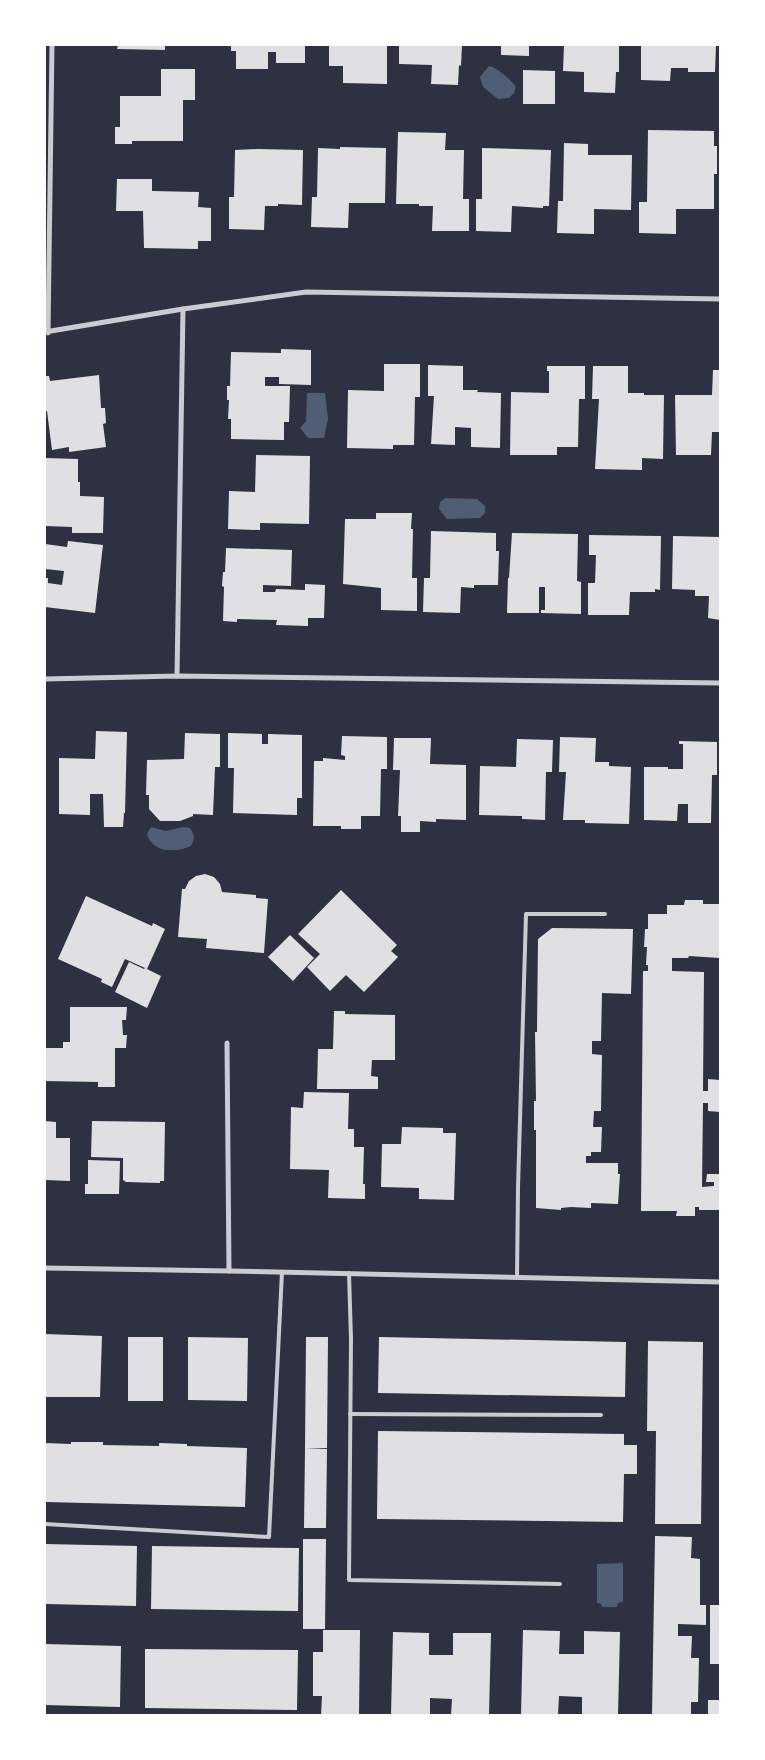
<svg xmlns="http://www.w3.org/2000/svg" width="765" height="1760" viewBox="0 0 765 1760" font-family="'Fira Sans Condensed',sans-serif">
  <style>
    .water { fill: #4f5d75 }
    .building { fill: #e0e0e3 }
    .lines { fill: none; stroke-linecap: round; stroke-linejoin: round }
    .service { stroke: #caccd0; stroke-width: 4 }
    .minor { stroke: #caccd0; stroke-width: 5 }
  </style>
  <rect width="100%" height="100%" fill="#2d3142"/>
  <g class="water">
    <path d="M489 66C496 67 513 81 516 87L514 93 509 98 498 99 483 87 480 77Z"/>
    <path d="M307 393H325L328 419 324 438H308L300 428 306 421Z"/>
    <path d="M445 498 477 499 485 506V513L480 518 447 519 439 509 440 502Z"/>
    <path d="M151 827 166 831 183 827 190 828C195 835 195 839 191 846 176 853 152 853 147 834Z"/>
    <path d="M623 1563V1602L618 1603 617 1607H602L601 1604 597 1603V1564Z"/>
  </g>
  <g class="building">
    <path d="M118 45H165V50L117 49Z"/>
    <path d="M231 45H305V63H276V52H268V69H236V51H231Z"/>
    <path d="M329 45H387V84L343 83V66H329Z"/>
    <path d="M399 45H462L461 66 459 65 458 85 431 84 432 65 399 64Z"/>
    <path d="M501 45H529V56L501 55Z"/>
    <path d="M564 45H619V72H616L615 93 584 92V72L563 71Z"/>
    <path d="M641 45H716L715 72H688V68H671L670 81 641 80Z"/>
    <path d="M161 69H195V100H183V141H132V144H115V127H120V96H161Z"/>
    <path d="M523 70 555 71V104H523Z"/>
    <path d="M648 130 714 131V146H717V174H714V209H676V234L639 233V202H647Z"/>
    <path d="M398 132 446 133 445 150H464L463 199H469V231H432L433 206H419V204H396Z"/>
    <path d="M564 143 588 144V155H632L631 210 594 209V234L557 233 558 201H563Z"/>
    <path d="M340 147 386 148 385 203H349L348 228 311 227 312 197H317L318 148 340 149Z"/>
    <path d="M482 148 551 150 549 206H543V208L512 206 511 232 476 231V199H482Z"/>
    <path d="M258 149 303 150 302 205 278 204V206H265L264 230 229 229V197H234L235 150Z"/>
    <path d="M117 179H152V191L199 192 198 207 211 208V241H198V249L144 248 143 211H116Z"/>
    <path d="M281 349 311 350V385L279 384V377H265V386H290L289 422H284V440L231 439V419H228L229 400H227V386H230L231 352 281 353Z"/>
    <path d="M384 364H420V397H415L414 445H393V449L347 448 348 390 384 391Z"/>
    <path d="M428 365 463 366V390H478L477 392 501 393 500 448 471 447V428L455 427V445L431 444 434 396H428Z"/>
    <path d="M547 366H585V399H579L578 447H557V455H510L511 392 549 393V371H547Z"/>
    <path d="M593 366H628V393H644V395H664L663 459 642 458V470L595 469 599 399H592Z"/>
    <path d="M713 370H720V432H712L711 455H676L675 395H712Z"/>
    <path d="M99 375 101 408H105L106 423 103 424 106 447 69 452V447L52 450 47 411H45V376H49L50 381Z"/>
    <path d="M256 455 310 456 309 524 260 523V530L228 529 229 491 255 492Z"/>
    <path d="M45 458 78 459V482H80V496L104 497 103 533H72V527L45 526Z"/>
    <path d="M376 513H412L411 529H413L412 578H417V611L381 610V588L343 584 345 519H376Z"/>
    <path d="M431 531 496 533V551H499L498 585H474V588L461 587 460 613 423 612 424 578H430Z"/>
    <path d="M512 533 578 534 577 581 581 582V614L541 613V610H545V587H539V613H507L508 578H509Z"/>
    <path d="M589 535 661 536 660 590 655 589V592H630L629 615H588V583H595L596 555H589Z"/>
    <path d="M673 536 720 537V620L708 618 709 596H695V590L672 589Z"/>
    <path d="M68 541 103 545 95 613 45 607V578H48V583L62 585 64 571 45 569V544L67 547Z"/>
    <path d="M226 548 292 550 291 586 263 585V592H275L276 589 305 590V584L325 585 324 618H308V626L276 625 277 620 237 619V622L223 621 224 587 222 586 223 572H225Z"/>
    <path d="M96 731 127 732 125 813H124L123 827H104L103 794H90V815L59 814V758L95 759Z"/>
    <path d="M185 733 220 734V767H215L213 815 193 814V816L180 821H160L149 809V795H146L147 760 184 759Z"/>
    <path d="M228 733 262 734V744H268V734L302 735V798H297V815L233 813 234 768H228Z"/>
    <path d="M342 736 387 737V769H381L380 816H361V829H341V826H313L314 761H323V758L345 760V756L341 755Z"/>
    <path d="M560 737 596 738 595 762H609V766L631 767 629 824 585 823V820H563L566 772H559Z"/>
    <path d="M394 738H431L430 764 466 765V820L436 819V822L420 821V832H401V816H398L400 770H393Z"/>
    <path d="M517 739 553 740 552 772H546L545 820 522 819V816L479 815 480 766 516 767Z"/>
    <path d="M679 741 717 742V775H712L711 823H688V804H678L677 821 644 820V767H668V769H683V744H679Z"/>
    <path d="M205 874 214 877 220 884 222 892 256 895V898L268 899 264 953 206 948 207 939 178 937 182 889H185L189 881 196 876Z"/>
    <path d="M341 890 397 945 391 951 398 957 364 992 346 975 330 991 307 967 320 954 298 934Z"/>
    <path d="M86 896 152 926 153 923 165 929 147 969 161 976 147 1008 115 992 129 962 144 969 145 968 125 959 112 987 101 982 102 979 58 959Z"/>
    <path d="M685 900H703V904H720V958L689 956 688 958H672V971L704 972 703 1091H708V1079L720 1080V1112L708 1111V1103H703L702 1187 714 1186V1182H706L707 1174H720V1210H699V1207H695V1216H676L677 1211H641L643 971H648V965H646L647 947H644L645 929H648V914H667V905H684Z"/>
    <path d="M552 928 633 929 631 994 602 993 601 1041H592V1054L602 1055 601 1111H594L593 1127H602L601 1152H591V1156H586V1163H618V1174H620L618 1204 591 1203V1208L571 1207 561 1208V1210L536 1208V1130H534V1101H536L535 1032H537L538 939Z"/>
    <path d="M290 935 314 958 293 981 268 957Z"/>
    <path d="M70 1007H127L126 1020H122L123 1035H127L126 1048H115V1087H98V1082L45 1081V1048H63V1042H70Z"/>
    <path d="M334 1011H345V1014L395 1015V1060H372L371 1076 378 1077V1089H317L318 1049H333Z"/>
    <path d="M304 1092 349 1093 348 1129H354V1147H364L363 1184H365V1199L328 1198 329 1170 290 1169 291 1107 303 1108Z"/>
    <path d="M45 1121 56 1122V1138H70V1181L45 1180Z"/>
    <path d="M92 1121 165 1122 164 1181H160V1183L126 1182 123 1180V1158L91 1157Z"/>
    <path d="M402 1127 443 1128V1133H456L454 1200 419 1199V1188L381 1187 382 1144H401Z"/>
    <path d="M88 1160 120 1161 119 1194H85V1184H88Z"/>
    <path d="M45 1334 102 1336 100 1397H45Z"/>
    <rect x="128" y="1337" width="35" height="64"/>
    <path d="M188 1337 248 1338 247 1401 188 1400Z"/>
    <path d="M306 1337H328L327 1448H305Z"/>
    <path d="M379 1337 626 1342 625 1397 378 1393Z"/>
    <path d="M648 1341 703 1342 701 1524H655L656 1431H647Z"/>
    <path d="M378 1431 624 1434V1445H637V1474H624L623 1522 377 1519Z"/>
    <path d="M71 1442H103V1445L159 1446V1443L187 1444V1446L247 1448 245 1507 45 1502V1443L71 1444Z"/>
    <path d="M305 1448 327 1449 326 1528H304Z"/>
    <path d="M655 1536 692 1537 691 1558 700 1559V1605H706V1625L678 1624V1636H692L691 1658H699L698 1702H691V1715H652Z"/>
    <path d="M303 1539H326L325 1629H303Z"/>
    <path d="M45 1544 137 1546 136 1606 45 1604Z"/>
    <path d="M152 1546 299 1548 298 1611 151 1609Z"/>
    <rect x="710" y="1605" width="10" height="59"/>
    <path d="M323 1630H360L359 1715H321L322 1696H313V1652H323Z"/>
    <path d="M523 1630 560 1631 559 1654H584V1631L620 1632 618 1715H582V1697L559 1696 558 1715H521Z"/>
    <path d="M393 1632 429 1633V1655H453V1633H491L489 1715H451L452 1699 430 1698V1715H391Z"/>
    <path d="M45 1644 121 1646 120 1707 45 1705Z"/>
    <path d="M145 1649 298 1650 297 1710 145 1708Z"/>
    <rect x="708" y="1700" width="12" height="15"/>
  </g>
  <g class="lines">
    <g class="service">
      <path d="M349 1273 351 1339 349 1580 560 1584"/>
      <path d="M517 1278 518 1188 526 914H605"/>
      <path d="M350 1414 601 1415"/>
      <path d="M45 1524 269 1537 282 1272"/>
    </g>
    <g class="minor">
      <path d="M45 332 183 309 306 292 720 299"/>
      <path d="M48 333 52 45"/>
      <path d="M177 676 183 309"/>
      <path d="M45 679 177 676 720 683"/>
      <path d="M227 1043 229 1271"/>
      <path d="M45 1268 229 1271 720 1282"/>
    </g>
  </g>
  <rect width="765" height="1760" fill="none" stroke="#ffffff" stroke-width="92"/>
</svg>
